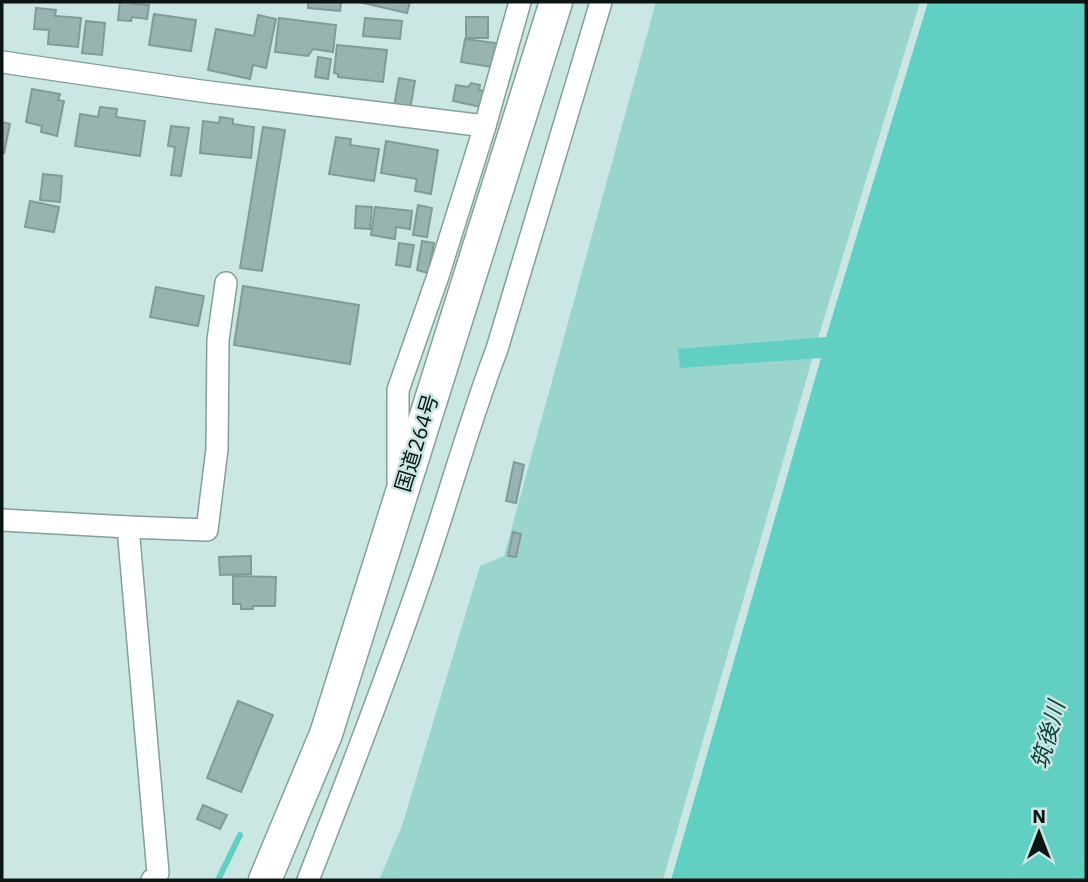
<svg xmlns="http://www.w3.org/2000/svg" width="1088" height="882" viewBox="0 0 1088 882" font-family="'IBM Plex Sans','Noto Sans JP',sans-serif">
  <style>
    .green { fill: #9ad5cd }
    .water { fill: #62cfc3 }
    .lines { fill: none; stroke-linecap: round; stroke-linejoin: round }
    .stream { stroke: #62cfc3; stroke-width: 6 }
    .building { fill: #98b4b0; stroke: #819c98; stroke-width: 2 }
    .minor-casing { stroke: #849f9b; stroke-width: 24 }
    .highway-casing { stroke: #849f9b; stroke-width: 35 }
    .minor { stroke: #fff; stroke-width: 21 }
    .highway { stroke: #fff; stroke-width: 32 }
    .labels { text-anchor: middle; stroke-width: 5; stroke-linejoin: round; paint-order: stroke }
    .street-label { font-size: 21px; fill: #0b1614; stroke: #cae7e3 }
    .water-label { font-size: 23px; font-style: italic; fill: #0b3f3a; stroke: #cae7e3 }
  </style>
  <rect width="100%" height="100%" fill="#cae7e3"/>
  <path class="green" d="M656 2H920L819 335 663 880H379L402 826 480 566 504 556Z"/>
  <path class="water" d="M928 2H1086V880H671L821 358 680 368 678 349 826 337Z"/>
  <g class="lines">
    <path class="stream" d="M218 880 240 835"/>
  </g>
  <g class="building">
    <path d="M120 2H133V4L149 5 147 19 132 17 131 21 118 20Z"/>
    <path d="M308 2H341L340 11 308 8Z"/>
    <path d="M359 2H410L407 13Z"/>
    <path d="M36 8 56 10 55 16 81 18 78 47 48 44 49 30 34 29Z"/>
    <path d="M154 14 196 20 191 51 149 45Z"/>
    <path d="M258 15 276 19 266 68 253 65 250 79 208 70 216 29 254 36Z"/>
    <rect x="466" y="17" width="22" height="21"/>
    <path d="M279 18 336 25 333 52 313 49 308 56 275 52Z"/>
    <path d="M365 18 402 21 400 39 363 36Z"/>
    <path d="M86 21 105 23 102 55 82 53Z"/>
    <path d="M465 39 496 43 492 67 461 62Z"/>
    <path d="M337 45 387 50 383 82 338 77V74L334 73Z"/>
    <path d="M318 57 331 59 328 79 315 77Z"/>
    <path d="M399 78 415 81 409 116 393 113Z"/>
    <path d="M471 83 480 85 479 90 485 91 481 107 453 101 456 85 468 87Z"/>
    <path d="M32 89 60 94 58 100 64 101 57 136 41 132 42 126 26 122Z"/>
    <path d="M100 107 117 109 116 117 145 121 140 156 75 146 80 114 98 117Z"/>
    <path d="M220 117 233 119V124L254 127 251 158 200 153 203 121 219 123Z"/>
    <path d="M2 122 10 124 4 153 2 152Z"/>
    <path d="M171 126 189 128 181 176 171 175 175 147 168 146Z"/>
    <path d="M263 127 285 130 262 271 240 268Z"/>
    <path d="M336 137 351 139 350 145 379 149 374 181 329 174Z"/>
    <path d="M386 141 438 150 431 194 415 191 417 179 381 173Z"/>
    <path d="M43 174 62 176 60 202 40 200Z"/>
    <path d="M30 201 59 207 54 232 25 227Z"/>
    <path d="M418 205 432 208 427 237 413 235Z"/>
    <path d="M356 206 372 207 370 229 355 228Z"/>
    <path d="M375 207 412 211 410 229 396 227 395 239 371 235Z"/>
    <path d="M422 241 434 243 428 273 417 270Z"/>
    <path d="M399 243 414 245 410 267 396 265Z"/>
    <path d="M243 286 359 305 350 364 234 345Z"/>
    <path d="M156 287 204 296 198 326 150 317Z"/>
    <path d="M514 462 524 465 516 503 506 501Z"/>
    <path d="M513 532 521 534 516 557 508 556Z"/>
    <path d="M251 556V574L220 575 219 557Z"/>
    <path d="M233 576 276 577 275 606H253V609H241V604H233Z"/>
    <path d="M238 701 273 715 241 792 207 778Z"/>
    <path d="M203 805 227 815 220 829 197 819Z"/>
  </g>
  <g class="lines">
    <g class="minor-casing">
      <g id="minor">
        <path d="M2 62 201 91 485 126"/>
        <path d="M398 482V390L438 276 485 126 520 2"/>
        <path d="M2 520 128 527 207 530 217 449 218 340 226 283"/>
        <path d="M128 527 158 873 155 879 152 880"/>
        <path d="M308 880C347 781 385 682 420 581 447 504 468 425 497 349L601 2"/>
      </g>
    </g>
    <g class="highway-casing">
      <path id="highway" d="M265 880 326 734 556 2"/>
    </g>
    <use href="#minor" class="minor"/>
    <use href="#highway" class="highway"/>
  </g>
  <g class="labels">
    <g class="street-label">
      <text transform="translate(417 443) rotate(-73)" y="7">国道264号</text>
    </g>
    <g class="water-label">
      <text transform="translate(1048 735) rotate(-75)" y="8">筑後川</text>
    </g>
  </g>
  <rect width="1088" height="882" fill="none" stroke="#0b1614" stroke-width="7"/>
  <g transform="translate(1039 833)" stroke="#cae7e3" stroke-width="5" paint-order="stroke">
  <path d="M0-5L12 26L0 18L-12 26Z" fill="#0b1614"/>
  <text y="-10" font-size="19" font-weight="bold" text-anchor="middle" fill="#0b1614">N</text>
  </g>
</svg>
